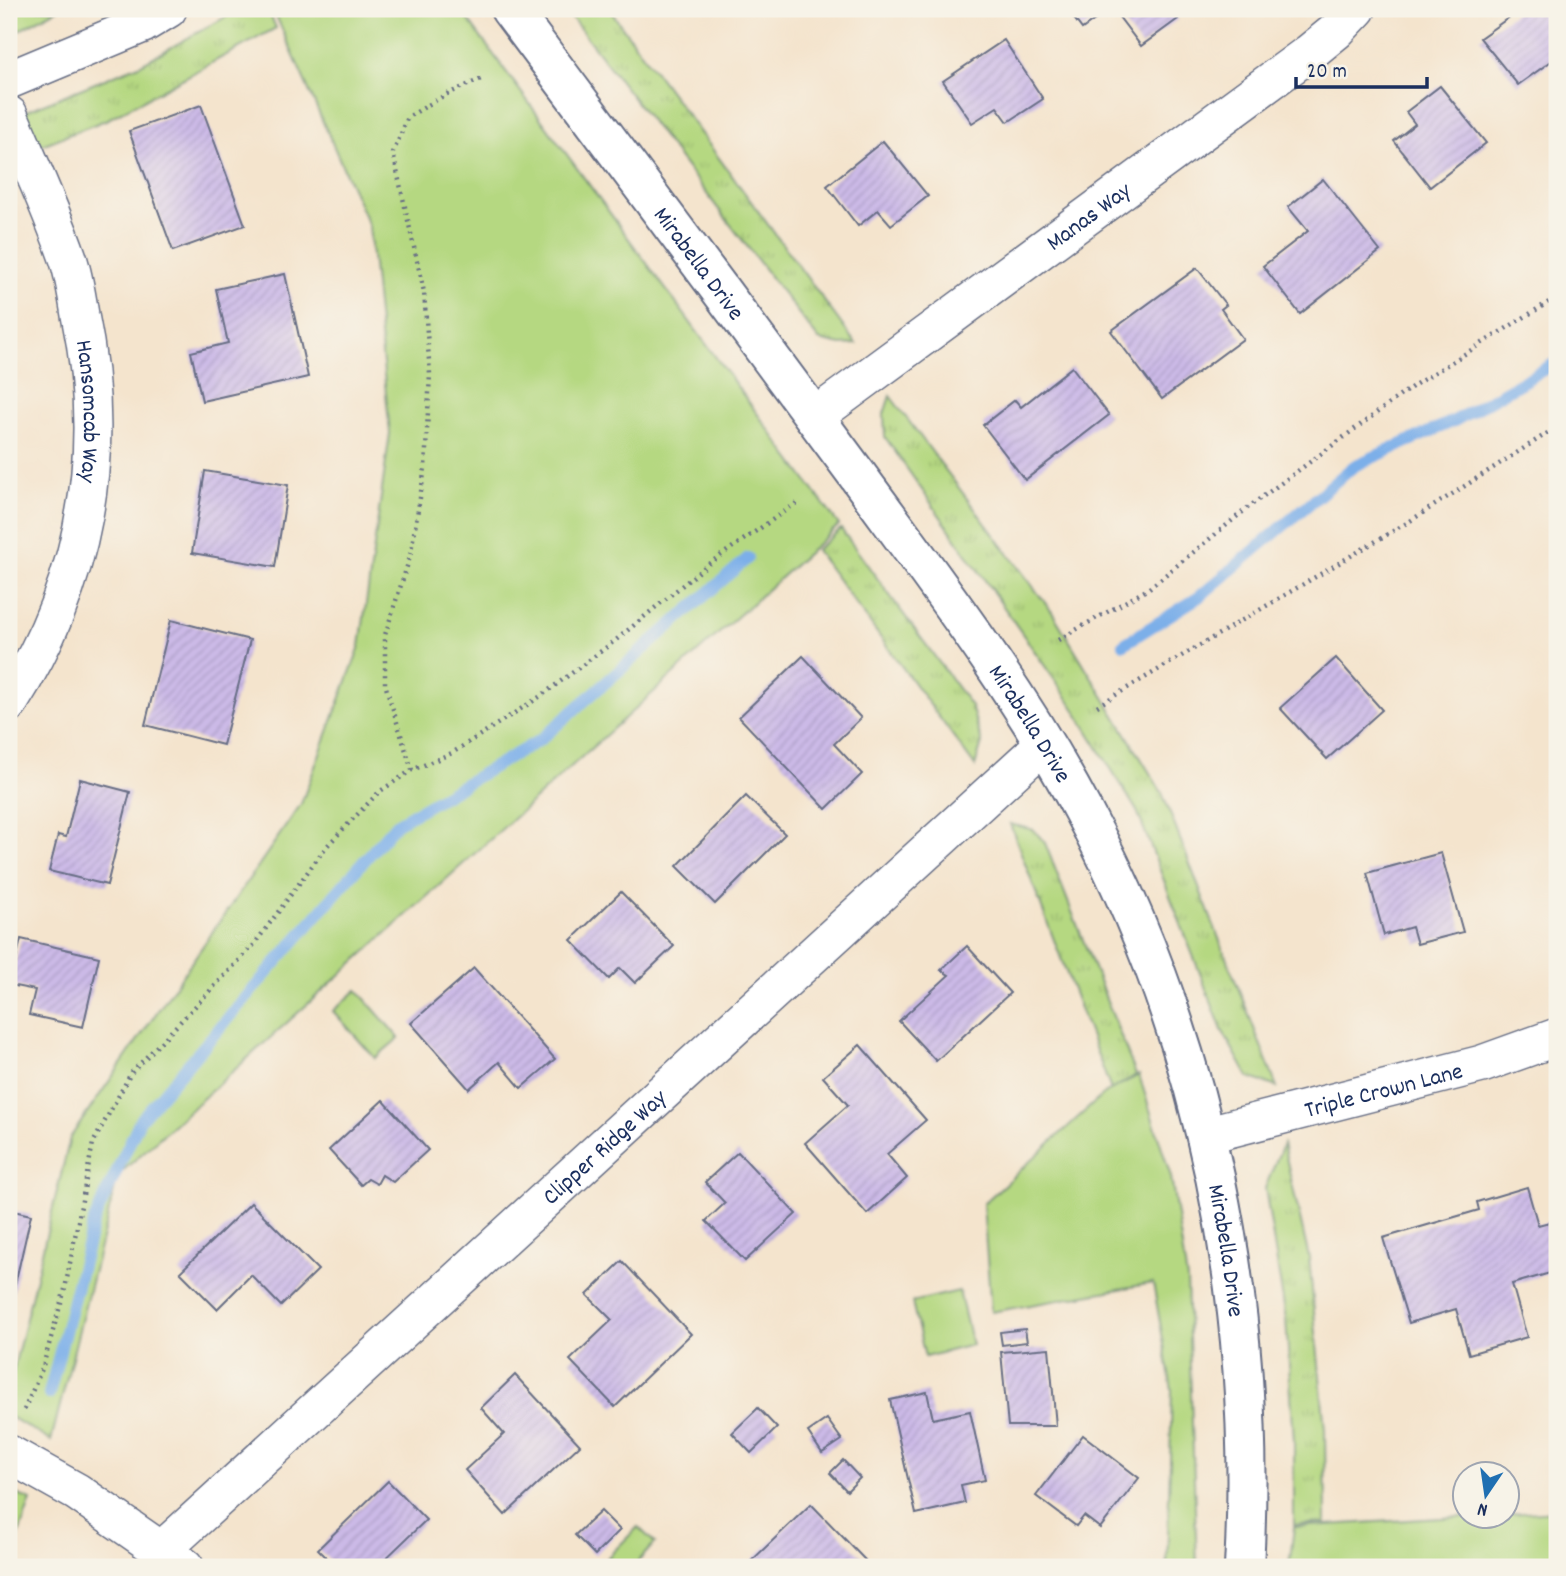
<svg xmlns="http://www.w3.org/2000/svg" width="1566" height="1576" viewBox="0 0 1566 1576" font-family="Dekko,sans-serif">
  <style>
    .grass { fill: url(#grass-tufts); stroke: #688470; stroke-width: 2 }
    .green { fill: #b5d881; stroke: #688470; stroke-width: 2 }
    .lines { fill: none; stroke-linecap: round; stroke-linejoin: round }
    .stream { stroke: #7cafe9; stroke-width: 12 }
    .building { fill: url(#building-hatch) }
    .minor-casing { stroke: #676e85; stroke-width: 40 }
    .tertiary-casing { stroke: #676e85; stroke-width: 42 }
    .path { stroke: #676e85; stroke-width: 4.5; stroke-dasharray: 2 5; stroke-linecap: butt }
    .minor { stroke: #fff; stroke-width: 37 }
    .tertiary { stroke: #fff; stroke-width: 38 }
    .labels { text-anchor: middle; stroke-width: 7; stroke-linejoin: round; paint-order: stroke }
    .street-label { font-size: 24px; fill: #1b2f5e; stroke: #f7f3e8 }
  </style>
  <defs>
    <pattern id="grass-tufts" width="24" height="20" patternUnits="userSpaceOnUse" patternTransform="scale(1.75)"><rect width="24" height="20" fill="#b5d881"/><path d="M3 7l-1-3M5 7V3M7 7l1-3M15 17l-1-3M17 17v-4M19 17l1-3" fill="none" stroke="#9bba72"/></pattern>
    <pattern id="building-hatch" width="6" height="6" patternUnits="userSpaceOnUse" patternTransform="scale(1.75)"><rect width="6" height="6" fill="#ccbae7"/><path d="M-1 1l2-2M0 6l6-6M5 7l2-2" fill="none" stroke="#afa0c9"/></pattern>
  </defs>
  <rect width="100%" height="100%" fill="#f7f3e8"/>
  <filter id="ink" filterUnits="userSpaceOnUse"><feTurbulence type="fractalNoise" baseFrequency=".0143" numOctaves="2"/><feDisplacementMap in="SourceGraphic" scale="14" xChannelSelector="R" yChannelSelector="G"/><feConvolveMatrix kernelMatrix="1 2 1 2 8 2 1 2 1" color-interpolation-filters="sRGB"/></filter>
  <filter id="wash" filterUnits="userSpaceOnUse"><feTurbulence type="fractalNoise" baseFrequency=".00686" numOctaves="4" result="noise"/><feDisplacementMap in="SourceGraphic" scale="28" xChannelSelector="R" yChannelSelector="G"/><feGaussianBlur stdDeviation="1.57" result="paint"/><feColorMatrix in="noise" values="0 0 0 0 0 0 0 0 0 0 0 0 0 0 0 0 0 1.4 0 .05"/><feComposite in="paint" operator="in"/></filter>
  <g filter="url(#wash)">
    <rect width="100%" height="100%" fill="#f4e4cd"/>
    <g class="grass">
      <path d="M240 9H268L276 28 108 119 9 158V118L139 65Z"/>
      <path d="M565 9H609L856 344 841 345 819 340Z"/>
      <path d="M890 396 1052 612 1162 793 1277 1087 1248 1077 1222 1030 1137 811 1070 702 885 437 884 414Z"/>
      <path d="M841 529 971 706 982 743 975 766 816 550Z"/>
      <path d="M1010 824 1034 830 1045 843 1136 1075 1111 1090Z"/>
      <path d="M1283 1144 1309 1258 1325 1430 1326 1523 1294 1525V1441L1286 1319 1265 1188Z"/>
    </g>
    <g class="green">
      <path d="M9 9H58L9 36Z"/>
      <path d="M273 9H460L839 525 118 1175 51 1441 9 1416V1388L70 1138 301 804 360 646 390 433 369 226Z"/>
      <path d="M357 990 399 1038 375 1058 333 1011Z"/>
      <path d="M1139 1075 1171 1177 1187 1279 1197 1567H1167L1172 1390 1153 1283 991 1312 983 1204 1106 1092Z"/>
      <path d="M959 1291 972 1345 925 1357 912 1302Z"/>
      <path d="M9 1491 31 1500 9 1562Z"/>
      <path d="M1557 1511V1567H1289L1294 1527Z"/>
      <path d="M638 1527 655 1543 633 1567H617L607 1558Z"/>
    </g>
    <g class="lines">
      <g class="stream">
        <path d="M1124 644 1199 597 1354 466 1456 420 1557 362"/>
        <path d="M49 1394 93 1223 140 1120 396 824 540 740 748 558"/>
      </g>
    </g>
    <g id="blocks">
      <g class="building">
        <path d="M1067 9H1110L1082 29Z"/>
        <path d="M1113 9H1171L1178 19 1141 46Z"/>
        <path d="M1521 9H1557V57L1518 85 1480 38Z"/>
        <path d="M1004 40 1043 99 1008 122 997 107 972 123 943 81Z"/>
        <path d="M1440 86 1486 143 1430 187 1394 141 1415 124 1406 112Z"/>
        <path d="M201 105 245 225 173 251 129 131Z"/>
        <path d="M883 141 928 196 891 225 878 210 858 226 827 186Z"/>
        <path d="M1323 179 1380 251 1300 314 1263 266 1308 231 1288 207Z"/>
        <path d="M1197 268 1226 305 1221 309 1243 339 1162 399 1111 331Z"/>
        <path d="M285 274 308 377 202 401 191 352 228 343 216 289Z"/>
        <path d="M1072 367 1109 415 1025 480 983 425 1015 400 1021 407Z"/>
        <path d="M205 471 288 485 275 567 192 553Z"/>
        <path d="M171 620 250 640 223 745 145 725Z"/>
        <path d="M803 656 861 718 834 744 862 774 826 809 739 717Z"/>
        <path d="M1336 658 1382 710 1327 759 1280 708Z"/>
        <path d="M80 779 130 792 107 885 49 871 58 835 66 837Z"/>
        <path d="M746 796 785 834 715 904 677 866Z"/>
        <path d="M1441 853 1463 932 1417 944 1412 927 1384 935 1367 873Z"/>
        <path d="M621 892 674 946 635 983 620 968 609 979 571 940Z"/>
        <path d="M21 939 99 957 83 1027 29 1015 35 990 10 985Z"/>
        <path d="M967 946 1010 993 936 1061 899 1021 949 975 941 970Z"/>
        <path d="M474 968 555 1059 521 1088 499 1062 469 1089 411 1023Z"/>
        <path d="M860 1045 926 1120 887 1154 907 1178 867 1214 805 1143 848 1105 823 1077Z"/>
        <path d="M383 1100 428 1150 393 1182 382 1175 377 1184 368 1179 361 1185 329 1150Z"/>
        <path d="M738 1152 796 1214 745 1261 706 1221 725 1203 705 1182Z"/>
        <path d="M1527 1187 1538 1225 1557 1220V1271L1512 1284 1527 1337 1469 1354 1456 1309 1409 1323 1383 1238 1479 1210 1477 1202Z"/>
        <path d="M251 1203 318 1270 281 1306 251 1275 217 1309 180 1272Z"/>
        <path d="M9 1210 31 1215 10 1306H9Z"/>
        <path d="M622 1261 691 1334 615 1407 570 1360 612 1320 587 1295Z"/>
        <path d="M1025 1329 1027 1342 1002 1345 1000 1332Z"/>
        <path d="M1049 1348 1056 1426H1008L1001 1352Z"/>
        <path d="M515 1375 580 1445 505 1515 465 1470 504 1434 481 1408Z"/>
        <path d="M927 1392 933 1419 970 1411 985 1480 961 1485 965 1503 916 1514 890 1400Z"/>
        <path d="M758 1408 777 1428 751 1453 732 1433Z"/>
        <path d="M827 1419 842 1440 822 1453 808 1432Z"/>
        <path d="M1083 1435 1139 1478 1100 1528 1084 1516 1076 1526 1036 1496Z"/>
        <path d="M843 1460 860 1478 847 1491 830 1473Z"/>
        <path d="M388 1481 426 1520 377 1567H336L318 1549Z"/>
        <path d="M811 1504 865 1560 857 1567H745Z"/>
        <path d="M601 1511 620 1530 595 1555 575 1535Z"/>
      </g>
    </g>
  </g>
  <g filter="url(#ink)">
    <use href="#blocks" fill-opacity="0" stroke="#676e85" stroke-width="2"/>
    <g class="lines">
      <g class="minor-casing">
        <g id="minor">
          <path d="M9 80 143 24 168 9"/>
          <path id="s1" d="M9 115C29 162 51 209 68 258 74 276 77 296 80 315 109 453 85 584 9 703"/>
          <path id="s2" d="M814 417 1309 53 1336 31 1357 9"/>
          <path id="s3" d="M1205 1135 1482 1064 1557 1037"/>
          <path d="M9 1454 77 1492 185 1567"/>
          <path id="s4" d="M163 1549 1044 744"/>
        </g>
      </g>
      <g class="tertiary-casing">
        <g id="tertiary">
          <path id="s5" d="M510 9C625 163 741 317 855 472 936 583 1019 690 1083 811 1206 1041 1259 1308 1244 1567"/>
        </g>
      </g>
      <g class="path">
        <path d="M1058 640 1148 589 1250 506 1416 384 1557 297"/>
        <path d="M1097 706 1410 521 1557 427"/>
        <path d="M412 770 385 684V635L410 557 425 468 430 374 424 292 393 153 408 117 445 95 481 79"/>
        <path d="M24 1410 42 1369 65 1289 93 1143 131 1073 253 946 326 847 379 792 412 770 452 753 541 696 616 640 707 565 798 502"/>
      </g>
      <use href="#minor" class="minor"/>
      <use href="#tertiary" class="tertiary"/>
    </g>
  </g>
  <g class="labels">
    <g class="street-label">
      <text dy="8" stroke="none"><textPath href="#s2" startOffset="340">Manas Way</textPath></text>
      <text dy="8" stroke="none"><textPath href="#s5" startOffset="317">Mirabella Drive</textPath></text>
      <text dy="8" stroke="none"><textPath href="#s1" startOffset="310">Hansomcab Way</textPath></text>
      <text dy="8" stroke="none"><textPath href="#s5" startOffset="884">Mirabella Drive</textPath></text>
      <text dy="8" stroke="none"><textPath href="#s3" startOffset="184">Triple Crown Lane</textPath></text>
      <text dy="8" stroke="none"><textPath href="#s4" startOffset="597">Clipper Ridge Way</textPath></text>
      <text dy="8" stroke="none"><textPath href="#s5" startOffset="1451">Mirabella Drive</textPath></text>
    </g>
  </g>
  <rect width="1566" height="1576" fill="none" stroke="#f7f3e8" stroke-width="35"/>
  <g transform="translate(1486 1495) rotate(193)"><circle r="33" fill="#f7f3e8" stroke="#9fa5b1" stroke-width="2"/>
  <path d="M0-5L12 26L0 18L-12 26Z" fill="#1f6fb2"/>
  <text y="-10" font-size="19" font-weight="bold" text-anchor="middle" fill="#1b2f5e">N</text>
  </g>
  <path d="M1296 77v10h131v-10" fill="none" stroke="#1b2f5e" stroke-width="3.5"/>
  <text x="1307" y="77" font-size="21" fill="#1b2f5e" stroke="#f7f3e8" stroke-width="5" paint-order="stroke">20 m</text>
</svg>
